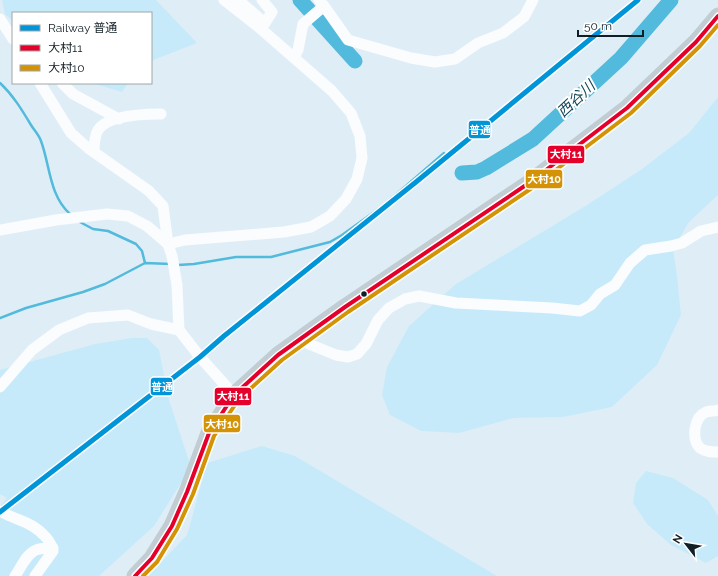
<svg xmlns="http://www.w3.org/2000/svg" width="718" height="576" viewBox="0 0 718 576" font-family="Raleway,'Noto Sans JP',sans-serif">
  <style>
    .green { fill: #c7eafa }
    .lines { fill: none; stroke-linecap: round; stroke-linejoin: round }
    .stream { stroke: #52badc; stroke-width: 2.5 }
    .river { stroke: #52badc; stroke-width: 15 }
    .minor { stroke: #fafcfe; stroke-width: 11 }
    .highway { stroke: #c2cdd3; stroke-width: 17 }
    .bus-1-casing { stroke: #fff; stroke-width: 7 }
    .bus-2-casing { stroke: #fff; stroke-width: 7 }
    .bus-1 { stroke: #e4002b; stroke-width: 4 }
    .bus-2 { stroke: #d49205; stroke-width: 4 }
    .rail-1-casing { stroke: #fff; stroke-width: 8 }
    .rail-1 { stroke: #0095d9; stroke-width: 5 }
    .bus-dot { fill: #111e24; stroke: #fff; stroke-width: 1.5 }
    .labels { text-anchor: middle; stroke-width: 4; stroke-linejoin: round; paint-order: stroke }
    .water-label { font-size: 15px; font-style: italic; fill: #14485b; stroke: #fff }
    .line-badge { stroke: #fff; stroke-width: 1.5 }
    .badge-label { font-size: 11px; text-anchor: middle; font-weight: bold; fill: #fff }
  </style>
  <rect width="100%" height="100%" fill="#dfeef6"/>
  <g class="green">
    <path d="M2 0H156L197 43 151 61V13H13V21L5 14Z"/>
    <path d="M92 83H128L122 92Z"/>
    <path d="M718 97V195L689 222 673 249 677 276 681 315 657 365 612 407 563 417 514 418 459 433 421 431 390 415 382 395 387 367 409 326 456 284 587 205 642 169 689 133Z"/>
    <path d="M132 338H147L159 350 169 400 191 467 154 526 99 576H0V506L7 498 0 494V370L95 344Z"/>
    <path d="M262 446 295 456 497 576H148L187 535 207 463Z"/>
    <path d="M646 471 673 478 708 500 718 516V556L706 563 671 545 647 524 633 503 636 483Z"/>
  </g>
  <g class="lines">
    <g class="stream">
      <path d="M0 83C13 95 22 110 31 125 34 130 39 135 41 141 50 165 49 195 70 214"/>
      <path d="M78 221 93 229 108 231 136 244 142 251 145 263"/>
      <path d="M178 265 194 264 236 257H271L330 242 342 235 384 205 444 153"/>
      <path d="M0 318 26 308 83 292 105 284 145 263 171 264"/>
    </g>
    <g class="river">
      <path d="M300 0 355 61"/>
      <path d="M462 173 477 172 486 168 533 139 621 58 671 0"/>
    </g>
    <g class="minor">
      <path d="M238 0 265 23"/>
      <path d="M324 6 348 40 411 58 435 62 455 59 478 43 503 33 524 17 533 0"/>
      <path d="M0 19 13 39"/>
      <path d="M261 29 272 12 262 0"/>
      <path d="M294 57 298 50 303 24 324 6 319 0"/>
      <path d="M40 83 71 133 88 148 149 191 163 206 168 244 172 256 177 285 179 330 200 357 234 395"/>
      <path d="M62 83 73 94 119 119"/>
      <path d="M94 152C94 145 94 137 98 130 108 115 144 114 161 114"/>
      <path d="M0 230 56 220 107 214 128 216 147 226 168 244"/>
      <path d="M168 244 185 240 284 232 311 227 330 216 346 199 357 179 362 158 360 136 351 113 332 91 261 29 224 0"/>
      <path d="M299 340 336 355 348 357 357 354 366 344 378 320 389 308 405 299 419 296 456 303 552 308 580 311 591 305 600 294 615 285 630 263 645 250 671 246 682 243 701 231 718 227"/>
      <path d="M0 387 32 350 59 330 88 318 128 315 151 324 179 330"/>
      <path d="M718 410C714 411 709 411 706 412 694 417 691 439 700 448 705 452 712 452 718 452"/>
      <path d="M0 511C11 518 24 520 34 527 42 532 52 542 53 551L35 576"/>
      <path d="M15 576C21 568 26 554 36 550 41 548 48 548 53 548"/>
    </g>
    <path class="highway" d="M135 576 152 558 172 526 187 492 209 433 234 395 278 355 345 307 529 183 627 108 696 42 718 16"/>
    <g class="bus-1-casing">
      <path id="bus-1" d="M135 576 152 558 172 526 187 492 209 433 234 395 278 355 345 307 529 183 627 108 696 42 718 16"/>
    </g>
    <g class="bus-2-casing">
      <path id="bus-2" d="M143 576 157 562 177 529 193 494 214 436 239 399 282 360 348 312 532 188 631 113 700 46 718 25"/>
    </g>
    <use href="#bus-1" class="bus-1"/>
    <use href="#bus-2" class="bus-2"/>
    <g class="rail-1-casing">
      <path id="rail-1" d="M0 512 200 357 224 336 416 182 638 0"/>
    </g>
    <use href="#rail-1" class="rail-1"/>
  </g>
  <circle class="bus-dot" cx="364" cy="294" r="3.5"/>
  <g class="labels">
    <g class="water-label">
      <text transform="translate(576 99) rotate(-43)" y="5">西谷川</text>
    </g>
  </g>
  <g class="line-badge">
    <rect x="468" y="120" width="23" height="19" rx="4" fill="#0095d9"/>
    <rect x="547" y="145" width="38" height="19" rx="4" fill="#e4002b"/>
    <rect x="525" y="169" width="38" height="20" rx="4" fill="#d49205"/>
    <rect x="150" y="377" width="23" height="19" rx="4" fill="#0095d9"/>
    <rect x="214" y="387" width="38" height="19" rx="4" fill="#e4002b"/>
    <rect x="203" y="414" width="38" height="19" rx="4" fill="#d49205"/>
  </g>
  <g class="badge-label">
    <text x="480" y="134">普通</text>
    <text x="566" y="158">大村11</text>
    <text x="544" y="183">大村10</text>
    <text x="162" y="391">普通</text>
    <text x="233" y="400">大村11</text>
    <text x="222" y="428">大村10</text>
  </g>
  <rect x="12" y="12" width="140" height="72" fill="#ffffff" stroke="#a0a5a7"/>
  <rect x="20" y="25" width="20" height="6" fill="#0095d9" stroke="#a0a5a7"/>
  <text x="48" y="32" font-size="12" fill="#111e24">Railway 普通</text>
  <rect x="20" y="45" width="20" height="6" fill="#e4002b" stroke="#a0a5a7"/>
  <text x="48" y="52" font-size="12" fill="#111e24">大村11</text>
  <rect x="20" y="65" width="20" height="6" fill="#d49205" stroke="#a0a5a7"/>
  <text x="48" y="72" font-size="12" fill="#111e24">大村10</text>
  <g transform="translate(686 544) rotate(301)" stroke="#ffffff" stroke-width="3" paint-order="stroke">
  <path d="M0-3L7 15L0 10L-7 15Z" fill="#111e24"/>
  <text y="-6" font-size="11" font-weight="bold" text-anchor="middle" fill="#111e24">N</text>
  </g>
  <path d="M578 30v6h65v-6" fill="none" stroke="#111e24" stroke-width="2"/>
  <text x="584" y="30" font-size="12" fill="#111e24" stroke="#ffffff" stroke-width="3" paint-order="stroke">50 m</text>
</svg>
